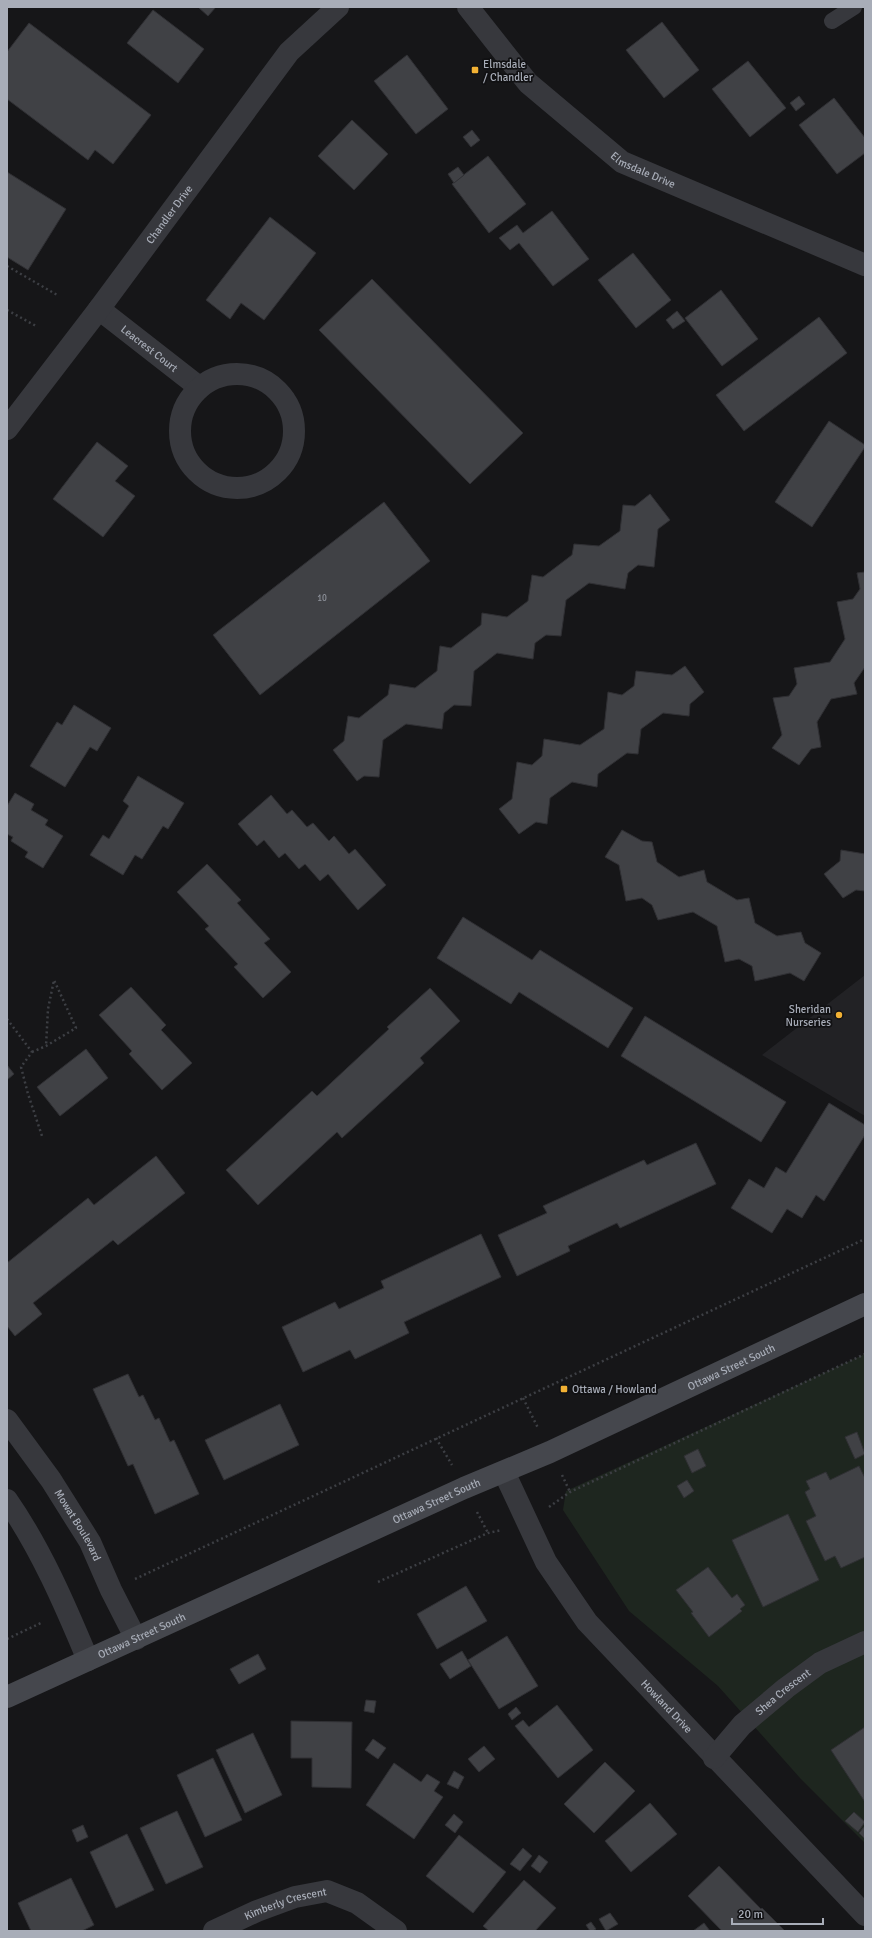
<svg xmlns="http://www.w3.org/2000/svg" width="872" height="1938" viewBox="0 0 872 1938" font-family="Signika,sans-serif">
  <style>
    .built { fill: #222225 }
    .green { fill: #1e261f }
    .building { fill: #404145; stroke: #303034 }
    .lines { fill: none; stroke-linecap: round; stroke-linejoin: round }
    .path { stroke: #3d3f44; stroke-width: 2.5; stroke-dasharray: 2 3; stroke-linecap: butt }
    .lane { stroke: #37383d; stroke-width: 16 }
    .street { stroke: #37383d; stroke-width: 22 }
    .secondary { stroke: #45474d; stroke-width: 22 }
    .poi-dot { fill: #f2b134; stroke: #111113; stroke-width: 1.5 }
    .labels { text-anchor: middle; stroke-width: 3.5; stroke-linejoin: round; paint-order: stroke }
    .number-label { font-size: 9px; fill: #8e929b }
    .poi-label { font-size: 11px; fill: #a8adb8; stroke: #111113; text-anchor: start }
    .street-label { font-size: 11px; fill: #a8adb8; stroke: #111113 }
  </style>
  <rect width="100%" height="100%" fill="#161618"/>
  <path class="built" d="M865 975V1116L762 1055Z"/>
  <path class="green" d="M865 1354V1843L800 1778 718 1686 629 1611 563 1510 566 1491Z"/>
  <g class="building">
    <path d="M198 7H216L208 16Z"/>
    <path d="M153 10 204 49 178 83 127 43Z"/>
    <path d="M662 22 699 70 664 98 626 50Z"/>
    <path d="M29 23 151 115 113 164 95 150 88 160 7 99V52Z"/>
    <path d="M407 55 448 109 416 134 374 81Z"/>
    <path d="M748 61 786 108 750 137 712 89Z"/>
    <path d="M799 96 805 104 796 111 790 103Z"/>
    <path d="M834 98 865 138V153L837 174 799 125Z"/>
    <path d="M352 120 388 154 354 190 318 156Z"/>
    <path d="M472 130 480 140 471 147 463 137Z"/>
    <path d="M488 156 526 204 489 233 452 184Z"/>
    <path d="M458 167 464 175 454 183 448 174Z"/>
    <path d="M7 172 66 209 28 270 7 257Z"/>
    <path d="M552 211 589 259 553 286 519 243 510 250 499 238 517 225 523 233Z"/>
    <path d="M270 217 316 253 264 320 241 303 230 319 206 300Z"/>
    <path d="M633 253 671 300 636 328 598 280Z"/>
    <path d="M372 279 523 433 470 484 319 330Z"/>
    <path d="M721 290 758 339 722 366 685 318Z"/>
    <path d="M677 311 685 321 673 329 666 320Z"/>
    <path d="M819 317 847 353 744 431 716 395Z"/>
    <path d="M829 421 865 445V447L812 527 775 502Z"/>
    <path d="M97 442 128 466 115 481 135 496 103 537 53 499Z"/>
    <path d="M650 494 670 520 658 529 654 567 638 565 628 573 625 589 589 583 566 600 561 636 546 635 535 643 533 659 497 653 474 671 471 706 454 705 444 713 442 729 406 724 383 740 379 777 364 776 357 781 333 750 344 741 348 716 359 718 388 695 390 684 415 688 437 671 440 646 451 648 481 625 482 613 507 617 528 601 532 575 543 577 572 555 574 544 599 546 620 531 623 505 635 506Z"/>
    <path d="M384 502 430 561 260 695 213 635Z"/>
    <path d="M865 572V667L854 683 857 694 831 699 817 722 821 747 811 749 799 765 772 748 782 735 773 698 789 696 797 684 794 668 830 662 845 639 837 602 853 599 860 589 857 573Z"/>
    <path d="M685 666 704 692 690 704 689 716 663 713 641 729 638 754 627 753 598 774 597 787 572 782 550 798 547 824 536 822 519 834 499 809 512 799 517 762 532 765 542 756 544 739 580 745 604 729 608 692 622 695 634 686 636 671 672 675Z"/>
    <path d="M74 705 111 728 97 751 90 747 65 787 30 766 57 722 62 725Z"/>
    <path d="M138 776 184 803 168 829 163 826 142 859 135 855 123 875 90 855 103 835 109 839 129 806 123 801Z"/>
    <path d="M15 793 34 804 31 810 48 820 45 825 63 836 43 868 25 857 28 852 11 841 13 837 7 834V806Z"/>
    <path d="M271 795 287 814 292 810 307 827 313 823 329 841 334 836 349 854 355 849 386 885 358 910 328 874 320 881 305 864 299 869 285 853 279 858 264 840 257 846 238 824Z"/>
    <path d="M622 830 642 841 652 842 657 862 679 877 704 870 707 882 737 900 749 898 755 923 777 936 801 932 805 943 821 953 804 981 790 973 755 981 752 966 739 959 725 962 717 926 693 912 658 920 652 905 642 898 626 901 619 865 605 857Z"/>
    <path d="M841 850 865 854V891L856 890 843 898 824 874 840 861Z"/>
    <path d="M207 864 241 900 237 903 270 939 264 943 291 972 263 998 234 967 238 964 205 929 209 926 177 892Z"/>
    <path d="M463 917 532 960 540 950 633 1008 608 1048 519 992 511 1004 437 958Z"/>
    <path d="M131 987 166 1025 161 1030 192 1063 162 1090 129 1054 132 1051 99 1015Z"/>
    <path d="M430 988 460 1021 420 1058 424 1063 342 1138 337 1132 258 1205 226 1170 312 1091 317 1096 389 1029 387 1027Z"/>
    <path d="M645 1016 786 1102 761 1142 621 1056Z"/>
    <path d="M86 1049 108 1078 60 1116 37 1087Z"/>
    <path d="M7 1065 14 1074 7 1080Z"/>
    <path d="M829 1103 865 1125V1135L824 1201 816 1195 802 1218 787 1209 772 1233 731 1208 749 1179 764 1188 776 1167 786 1173Z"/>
    <path d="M696 1143 716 1184 620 1228 617 1223 568 1246 570 1251 517 1276 498 1235 547 1213 543 1206 644 1160 647 1165Z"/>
    <path d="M156 1156 185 1193 118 1245 113 1240 33 1303 42 1314 15 1336 7 1326V1263L88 1198 94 1205Z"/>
    <path d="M481 1234 501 1277 404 1322 409 1333 355 1359 350 1350 303 1372 282 1327 335 1302 339 1309 384 1288 381 1281Z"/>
    <path d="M128 1374 139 1397 143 1395 155 1420 159 1418 170 1442 174 1440 199 1494 155 1514 133 1464 128 1466 93 1389Z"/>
    <path d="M280 1404 299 1445 224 1480 205 1440Z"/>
    <path d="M857 1432 865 1454 855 1459 845 1437Z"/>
    <path d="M698 1449 706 1466 692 1473 684 1456Z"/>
    <path d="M859 1466 865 1478V1557L841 1568 835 1556 825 1561 806 1521 816 1516 805 1492 810 1489 806 1481 826 1472 830 1480Z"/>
    <path d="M687 1480 694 1491 684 1498 677 1486Z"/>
    <path d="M788 1514 819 1580 763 1607 732 1540Z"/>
    <path d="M708 1567 732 1598 737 1594 745 1605 740 1609 742 1611 709 1637 691 1613 693 1612 676 1590Z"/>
    <path d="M466 1586 487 1621 437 1649 417 1614Z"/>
    <path d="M507 1636 538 1686 499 1709 468 1660Z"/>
    <path d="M462 1651 471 1666 450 1679 440 1664Z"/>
    <path d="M258 1654 266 1669 239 1684 230 1669Z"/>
    <path d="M366 1700 376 1701 374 1713 364 1711Z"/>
    <path d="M557 1705 593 1750 558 1778 515 1726 523 1720 529 1727Z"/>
    <path d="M516 1707 521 1713 512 1720 508 1714Z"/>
    <path d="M291 1721 352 1722 351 1788 312 1787V1758H291Z"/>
    <path d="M865 1727V1802L831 1750Z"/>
    <path d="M253 1733 282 1795 245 1813 216 1750Z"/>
    <path d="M373 1739 386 1748 378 1759 365 1750Z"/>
    <path d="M484 1746 495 1759 479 1772 468 1759Z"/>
    <path d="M213 1758 242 1820 205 1837 177 1775Z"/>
    <path d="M605 1762 635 1791 594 1833 564 1804Z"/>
    <path d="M394 1763 421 1782 427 1774 440 1782 434 1791 443 1797 414 1839 366 1805Z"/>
    <path d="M454 1771 464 1777 458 1789 447 1784Z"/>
    <path d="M650 1803 677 1834 631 1872 605 1841Z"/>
    <path d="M177 1811 203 1867 166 1884 140 1828Z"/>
    <path d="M854 1812 865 1822 858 1832 845 1821Z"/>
    <path d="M454 1814 463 1822 455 1833 445 1825Z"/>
    <path d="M83 1825 88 1837 77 1842 72 1830Z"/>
    <path d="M864 1827 865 1828V1839L859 1833Z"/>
    <path d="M127 1834 154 1890 116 1908 90 1852Z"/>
    <path d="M459 1835 506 1872 473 1913 426 1876Z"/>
    <path d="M523 1848 532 1856 520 1871 510 1864Z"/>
    <path d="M539 1855 548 1862 540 1873 531 1866Z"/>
    <path d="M719 1866 761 1909 762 1908 785 1931H722L688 1896Z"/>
    <path d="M71 1878 94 1925 82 1931H31L18 1903Z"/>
    <path d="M524 1880 556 1908 535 1931H489L483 1926Z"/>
    <path d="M610 1913 618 1924 606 1931 599 1919Z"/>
    <path d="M591 1922 596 1929 593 1931H590L586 1925Z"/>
    <path d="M704 1923 710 1931H693Z"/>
  </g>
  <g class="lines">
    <g class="path">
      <path d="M7 266 59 296"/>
      <path d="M7 310 36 326"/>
      <path d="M7 1019 32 1052 21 1067 28 1094 42 1136"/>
      <path d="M32 1052 46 1046 76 1028 54 980 48 1009 46 1046"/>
      <path d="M523 1398 538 1428"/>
      <path d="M436 1438 452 1465"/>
      <path d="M562 1475 570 1492"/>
      <path d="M549 1507 570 1492 865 1354"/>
      <path d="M477 1512 488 1533"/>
      <path d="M135 1579 865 1239"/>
      <path d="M378 1582 488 1533 502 1530"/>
      <path d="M7 1639 43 1622"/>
    </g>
    <path class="lane" d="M832 21 854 7"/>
    <g class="street">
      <path id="s1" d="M468 7 528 83 622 162 865 265"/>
      <path id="s2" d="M99 309 199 387"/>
      <circle cx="237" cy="431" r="57"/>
      <path id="s3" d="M7 429 99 309 289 52 338 7"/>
      <path id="s4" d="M7 1420 51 1480 90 1542 111 1590 136 1639"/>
      <path id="s5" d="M504 1472 546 1562 587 1622 865 1915"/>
      <path d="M7 1500C41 1549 65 1605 88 1660"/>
      <path id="s6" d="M714 1758 742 1725 786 1688 820 1663 865 1642"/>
      <path id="s7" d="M214 1931 257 1911 295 1897 327 1891 357 1903 396 1931"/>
    </g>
    <path class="secondary" id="s8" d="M7 1697 464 1488 550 1452 865 1304"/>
  </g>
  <g class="poi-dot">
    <rect x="471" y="66" width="8" height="8" rx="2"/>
    <circle cx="839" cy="1015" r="4"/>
    <rect x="560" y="1385" width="8" height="8" rx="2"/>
  </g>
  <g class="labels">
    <g class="number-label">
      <text x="322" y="601">10</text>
    </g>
    <g class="poi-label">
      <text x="483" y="68">Elmsdale<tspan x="483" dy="13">/ Chandler</tspan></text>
      <text x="831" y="1013" text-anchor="end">Sheridan<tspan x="831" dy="13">Nurseries</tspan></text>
      <text x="572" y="1393">Ottawa / Howland</text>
    </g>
    <g class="street-label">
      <text dy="4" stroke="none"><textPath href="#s1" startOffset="242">Elmsdale Drive</textPath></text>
      <text dy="4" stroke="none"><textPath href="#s3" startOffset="269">Chandler Drive</textPath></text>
      <text dy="4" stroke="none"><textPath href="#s2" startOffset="64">Leacrest Court</textPath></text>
      <text dy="4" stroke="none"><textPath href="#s8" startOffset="796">Ottawa Street South</textPath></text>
      <text dy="4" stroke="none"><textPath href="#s8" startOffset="472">Ottawa Street South</textPath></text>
      <text dy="4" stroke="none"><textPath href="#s4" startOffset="127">Mowat Boulevard</textPath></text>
      <text dy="4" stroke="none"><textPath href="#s8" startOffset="148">Ottawa Street South</textPath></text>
      <text dy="4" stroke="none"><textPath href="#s6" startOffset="96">Shea Crescent</textPath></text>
      <text dy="4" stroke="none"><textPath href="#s5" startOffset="288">Howland Drive</textPath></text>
      <text dy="4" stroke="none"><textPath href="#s7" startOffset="77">Kimberly Crescent</textPath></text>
    </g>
  </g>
  <rect width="872" height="1938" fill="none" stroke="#a8adb8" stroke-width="16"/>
  <path d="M732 1918v6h91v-6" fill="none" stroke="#a8adb8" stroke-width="2"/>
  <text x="738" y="1918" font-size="12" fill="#a8adb8" stroke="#111113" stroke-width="3" paint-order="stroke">20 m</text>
</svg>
